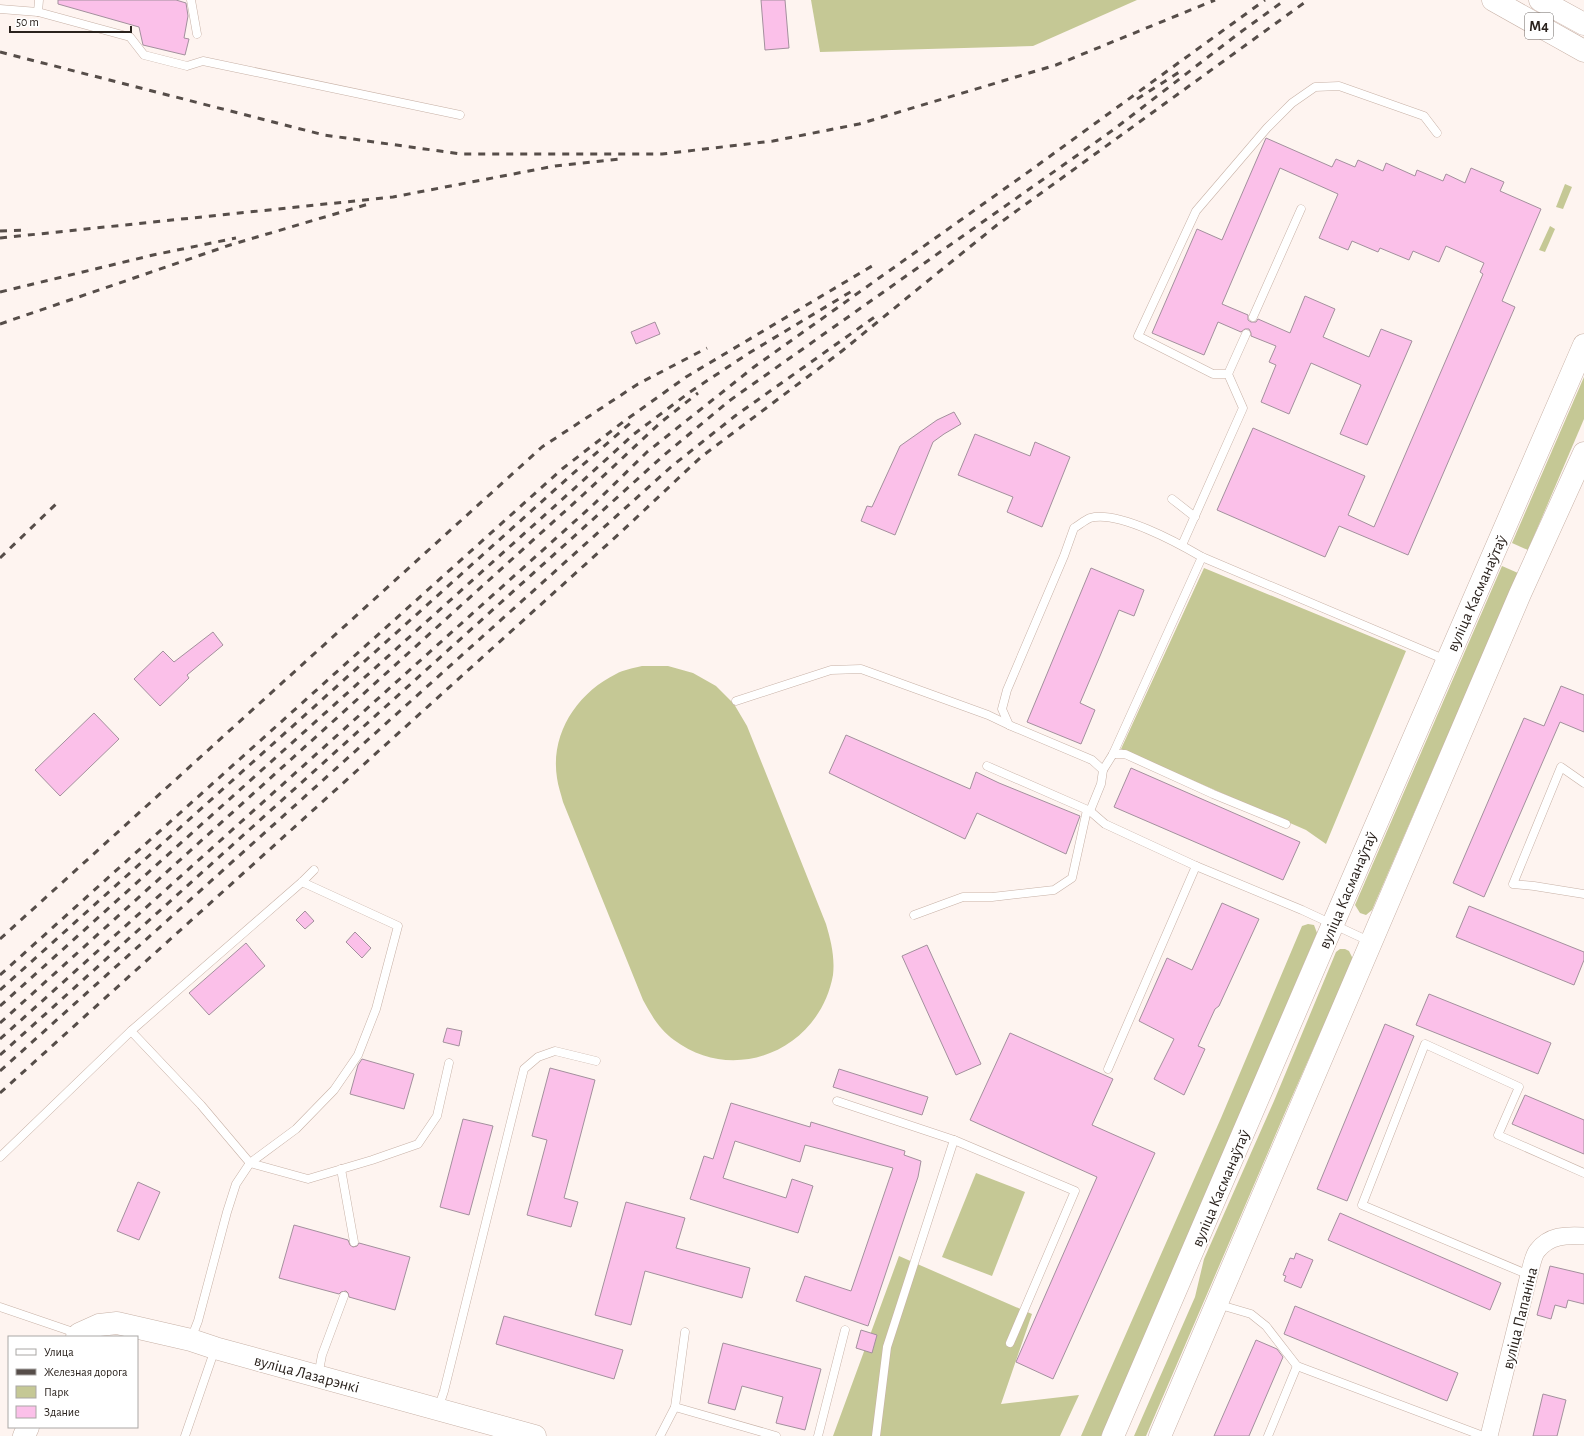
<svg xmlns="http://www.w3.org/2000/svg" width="1584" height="1436" viewBox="0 0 1584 1436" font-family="'Alegreya Sans',sans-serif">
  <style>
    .green { fill: #c5c895 }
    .building { fill: #fbc0e9; stroke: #a3909d }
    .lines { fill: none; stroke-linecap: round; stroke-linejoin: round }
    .lane-casing { stroke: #c7b1a6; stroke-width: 9 }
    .street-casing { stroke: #c7b1a6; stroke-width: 18 }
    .secondary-casing { stroke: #c7b1a6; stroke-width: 23 }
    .primary-casing { stroke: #c7b1a6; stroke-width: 23 }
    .lane { stroke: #fff; stroke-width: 8 }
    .street { stroke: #fff; stroke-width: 17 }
    .secondary { stroke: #fff; stroke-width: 22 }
    .primary { stroke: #fff; stroke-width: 22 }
    .rail { stroke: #564d49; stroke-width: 3; stroke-dasharray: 7 7; stroke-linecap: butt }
    .labels { text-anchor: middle; stroke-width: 4; stroke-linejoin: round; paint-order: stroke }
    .shield { fill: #fff; stroke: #6a6461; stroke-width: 1 }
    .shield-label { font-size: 15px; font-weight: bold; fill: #2a221d }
    .street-label { font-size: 16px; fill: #2a221d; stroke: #fff }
  </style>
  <rect width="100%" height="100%" fill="#fef4f0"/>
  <g class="green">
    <path d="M811 0H1137L1033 46 820 52Z"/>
    <path d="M1565 184 1572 187 1563 209 1556 207Z"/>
    <path d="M1550 226 1555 229 1545 252 1539 250Z"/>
    <path d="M1584 377V419L1528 550 1512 543Z"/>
    <path d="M1502 566 1518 573 1372 910 1366 915 1360 913 1355 905Z"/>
    <path d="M1204 568 1406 651 1326 844 1306 830 1121 749Z"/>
    <path d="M642 666H668L693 673 716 686 734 704 747 726 826 924C831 941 835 957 833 975 820 1049 735 1086 674 1040 660 1030 651 1015 643 1000L563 802C561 794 558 786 557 778 550 734 577 693 616 674 623 670 634 668 642 666Z"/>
    <path d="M1308 924 1314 925 1317 933 1122 1390 1101 1436H1081L1221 1118 1302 926Z"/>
    <path d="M1340 949H1345L1349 951 1353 959 1287 1108 1146 1436H1134L1195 1297 1204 1259 1274 1101 1336 952Z"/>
    <path d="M976 1173 1025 1192 992 1276 942 1257Z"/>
    <path d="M899 1256 1032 1314 1001 1404 1079 1395 1060 1436H833Z"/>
  </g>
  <g class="building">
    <path d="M58 0H176L186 3 188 16 184 38 189 39 185 55 143 45 139 27 58 4Z"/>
    <path d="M761 0H785L789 48 765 50Z"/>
    <path d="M1266 138 1332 167 1336 159 1355 167 1358 160 1383 171 1386 163 1415 176 1417 170 1443 181 1446 174 1465 183 1471 168 1504 182 1500 191 1541 209 1502 301 1515 307 1408 555 1339 526 1325 557 1217 510 1253 428 1365 476 1348 515 1374 527 1483 274 1480 272 1484 263 1446 246 1439 262 1413 251 1409 260 1380 248 1378 252 1352 241 1348 250 1319 238 1338 194 1280 168 1222 304 1248 315V320L1251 322H1256L1258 319 1290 333 1305 296 1335 309 1323 337 1369 357 1381 329 1412 341 1367 445 1340 434 1361 385 1311 363 1289 414 1261 402 1276 365 1269 362 1276 346 1251 336V333L1249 329H1245L1241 332 1218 322 1204 355 1152 333 1197 229 1222 240Z"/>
    <path d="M655 322 660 334 636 344 631 332Z"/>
    <path d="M954 412 961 424 944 434 933 442 895 535 861 521 867 506 872 507 900 446 937 420Z"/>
    <path d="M975 434 1030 456 1035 442 1070 457 1042 527 1007 512 1013 497 958 475Z"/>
    <path d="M1091 568 1144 590 1134 616 1119 610 1100 656 1080 703 1095 710 1081 744 1027 722Z"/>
    <path d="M213 632 223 645 187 675 189 678 160 706 134 679 163 651 174 662Z"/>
    <path d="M1561 686 1584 695V732L1560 722 1484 897 1453 883 1524 718 1544 726Z"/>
    <path d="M94 713 119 739 60 796 35 770Z"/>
    <path d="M846 735 970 789 976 772 999 783 1080 816 1066 854 977 813 965 839 829 773Z"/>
    <path d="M1131 768 1300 842 1283 880 1114 807Z"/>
    <path d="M1222 903 1259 919 1219 1006 1215 1009 1198 1046 1205 1049 1184 1095 1154 1079 1174 1039 1139 1021 1167 958 1192 970Z"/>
    <path d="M1469 906 1584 952V960L1574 985 1456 937Z"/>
    <path d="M305 911 314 921 305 929 296 920Z"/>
    <path d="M355 932 371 948 362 958 346 942Z"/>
    <path d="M246 943 265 966 209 1015 189 993Z"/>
    <path d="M927 945 981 1064 956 1075 902 956Z"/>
    <path d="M1429 994 1551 1043 1538 1074 1416 1025Z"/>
    <path d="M1385 1024 1414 1036 1347 1201 1317 1189Z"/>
    <path d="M447 1028 462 1031 459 1046 443 1042Z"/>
    <path d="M1010 1033 1113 1079 1092 1125 1155 1153 1053 1379 1016 1362 1097 1177 970 1120Z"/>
    <path d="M362 1059 414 1074 404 1109 350 1094 358 1065Z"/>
    <path d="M550 1068 595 1080 564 1198 578 1202 571 1227 527 1215 547 1140 532 1136Z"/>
    <path d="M839 1069 928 1097 922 1115 833 1087Z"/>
    <path d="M1525 1095 1584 1120V1154L1512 1124Z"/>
    <path d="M731 1103 810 1127 811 1122 905 1151 904 1155 921 1161 918 1177 868 1326 796 1301 805 1276 851 1291 893 1168 805 1145 800 1162 735 1141 723 1178 786 1198 792 1179 813 1186 798 1233 690 1199 704 1156 713 1159Z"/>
    <path d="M463 1119 493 1126 469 1215 440 1207Z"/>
    <path d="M138 1182 160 1192 139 1240 117 1231Z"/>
    <path d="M626 1202 685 1218 676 1248 750 1268 742 1298 645 1271 631 1325 595 1315Z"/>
    <path d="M1340 1213 1501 1283 1490 1310 1328 1240Z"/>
    <path d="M294 1225 348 1240 350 1245 353 1247 357 1246 359 1243 410 1257 395 1310 349 1297 348 1293 346 1291 341 1292 339 1294 279 1278Z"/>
    <path d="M1296 1253 1313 1260 1301 1288 1284 1281 1286 1276 1283 1275 1290 1258 1294 1259Z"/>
    <path d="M1550 1266 1584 1274V1304L1568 1300 1566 1308 1555 1305 1551 1319 1537 1315Z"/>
    <path d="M1295 1306 1458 1373 1447 1401 1284 1334Z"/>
    <path d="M504 1316 623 1350 614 1379 496 1344Z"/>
    <path d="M861 1330 877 1335 872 1353 856 1348Z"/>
    <path d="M1256 1340 1277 1349 1283 1357 1249 1436H1214Z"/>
    <path d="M723 1343 821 1369 805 1430 776 1423 783 1397 742 1386 735 1410 708 1403Z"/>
    <path d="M1543 1394 1566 1400 1557 1436H1533Z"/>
  </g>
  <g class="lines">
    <g class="lane-casing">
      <g id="lane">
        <path d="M39 0 38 12 130 37 144 55 187 66 203 61 460 115"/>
        <path d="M191 0 197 34"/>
        <path d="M0 9 38 12"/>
        <path d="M1253 317 1301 209"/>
        <path d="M1228 374H1213L1138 336 1196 211 1267 128 1292 103 1315 87 1339 86 1424 116 1437 133"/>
        <path d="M1172 499 1195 517"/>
        <path d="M1182 545 1243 408 1228 374 1246 334"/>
        <path d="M736 701 831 670 861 669 988 715 1009 725"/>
        <path d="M1113 754H1125L1213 794 1286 824"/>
        <path d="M987 766 1090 811 1105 824 1196 866 1302 910 1371 942"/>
        <path d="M1103 770 1113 754 1202 557"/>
        <path d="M1584 783 1561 767 1513 884 1534 886 1584 894"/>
        <path d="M1090 811 1101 784 1103 770 1092 760 1009 725 1002 709 1007 690 1064 556 1074 528C1079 525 1085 520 1090 518 1118 510 1178 543 1202 557L1446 660"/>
        <path d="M314 870 302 882 131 1031 201 1105 250 1163 308 1179 372 1160 418 1144 437 1116 449 1063"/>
        <path d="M914 915 963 897H992L1054 890 1072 878 1087 810"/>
        <path d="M1108 1069 1196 866"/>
        <path d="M837 1101 954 1140 1075 1191 1010 1343"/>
        <path d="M0 1157 131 1031"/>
        <path d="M341 1169 354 1242"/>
        <path d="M1529 1275 1362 1205 1425 1044 1519 1087 1498 1135 1584 1173"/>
        <path d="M1217 1304 1251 1314 1266 1326 1297 1366"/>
        <path d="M0 1307 79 1334"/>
        <path d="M191 1339 198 1321 227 1212 236 1184 250 1163 296 1129 334 1090 358 1055 376 1009 398 926 302 882"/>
        <path d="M318 1376 322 1355 344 1296"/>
        <path d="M675 1407 776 1436"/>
        <path d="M438 1409 444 1391 524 1069 538 1057 555 1051 596 1061"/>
        <path d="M185 1436 215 1349"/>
        <path d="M660 1436 675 1407 685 1332"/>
        <path d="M818 1436 845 1330"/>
        <path d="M876 1436 887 1347 954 1140"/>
        <path d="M1268 1436 1297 1366 1483 1436"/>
      </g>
    </g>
    <g class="street-casing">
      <path id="street" d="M1489 1436 1529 1275C1531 1268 1533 1256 1537 1251 1549 1235 1566 1235 1584 1236"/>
    </g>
    <g class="secondary-casing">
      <g id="secondary">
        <path d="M77 1337 79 1334 99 1325 117 1323 191 1340 215 1348 535 1436"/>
        <path d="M24 1436 28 1427"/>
      </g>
    </g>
    <g class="primary-casing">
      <g id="primary">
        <path d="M1493 0 1584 51"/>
        <path d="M1540 0 1584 24"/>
        <path d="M1113 1436 1333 924 1584 345"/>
        <path d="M1160 1436 1520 594 1584 453"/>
      </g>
    </g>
    <use href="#lane" class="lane"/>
    <use href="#street" class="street"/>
    <use href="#secondary" class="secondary"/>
    <use href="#primary" class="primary"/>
    <g class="rail">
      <path d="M0 52 324 135 461 154H662L773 141 859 124 1056 65 1215 0"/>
      <path d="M1137 99 1184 69"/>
      <path d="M0 231 28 230"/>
      <path d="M0 238 393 197 555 166 620 159"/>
      <path d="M0 292 153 255 236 238"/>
      <path d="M0 324 230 245 372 203"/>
      <path d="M0 558 56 504"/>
      <path d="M0 939 542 447 638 384 707 348"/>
      <path d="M0 975 562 469 623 422 686 377 877 263"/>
      <path d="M0 990 569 477 635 419"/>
      <path d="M0 1006 577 486 634 434 690 392 749 353 852 291"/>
      <path d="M0 1023 584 494 660 423 698 393"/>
      <path d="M0 1039 594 504 647 452 754 367 1031 170 1265 0"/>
      <path d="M0 1055 663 456 729 401 1113 130 1238 34 1285 0"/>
      <path d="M0 1071 672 466 735 416 876 316"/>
      <path d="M0 1093 620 533 701 457 842 351 935 275 997 225 1308 0"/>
    </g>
  </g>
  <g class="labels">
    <rect class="shield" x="1525" y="13" width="28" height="26" rx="3"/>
    <g class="shield-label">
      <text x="1539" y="31">М4</text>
    </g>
    <g class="street-label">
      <text transform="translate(1476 593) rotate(-66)" y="6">вуліца Касманаўтаў</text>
      <text transform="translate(1347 890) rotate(-67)" y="6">вуліца Касманаўтаў</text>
      <text transform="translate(1220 1188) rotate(-67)" y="6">вуліца Касманаўтаў</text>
      <text transform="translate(1519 1318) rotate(-76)" y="6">вуліца Папаніна</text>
      <text transform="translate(307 1373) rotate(15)" y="6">вуліца Лазарэнкі</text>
    </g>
  </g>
  <rect x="8" y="1336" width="130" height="92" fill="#ffffff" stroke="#aaa7a5"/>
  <rect x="16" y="1349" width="20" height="6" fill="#ffffff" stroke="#aaa7a5"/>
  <text x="44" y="1356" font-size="12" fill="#2a221d">Улица</text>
  <rect x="16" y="1369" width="20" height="6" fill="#564d49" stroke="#aaa7a5"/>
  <text x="44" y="1376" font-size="12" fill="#2a221d">Железная дорога</text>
  <rect x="16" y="1386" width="20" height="12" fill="#c5c895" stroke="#aaa7a5"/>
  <text x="44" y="1396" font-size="12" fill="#2a221d">Парк</text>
  <rect x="16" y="1406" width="20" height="12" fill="#fbc0e9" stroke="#aaa7a5"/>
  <text x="44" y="1416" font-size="12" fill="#2a221d">Здание</text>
  <path d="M10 26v6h121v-6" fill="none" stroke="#2a221d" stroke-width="2"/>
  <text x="16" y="26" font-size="12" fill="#2a221d" stroke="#ffffff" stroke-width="3" paint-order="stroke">50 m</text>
</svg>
